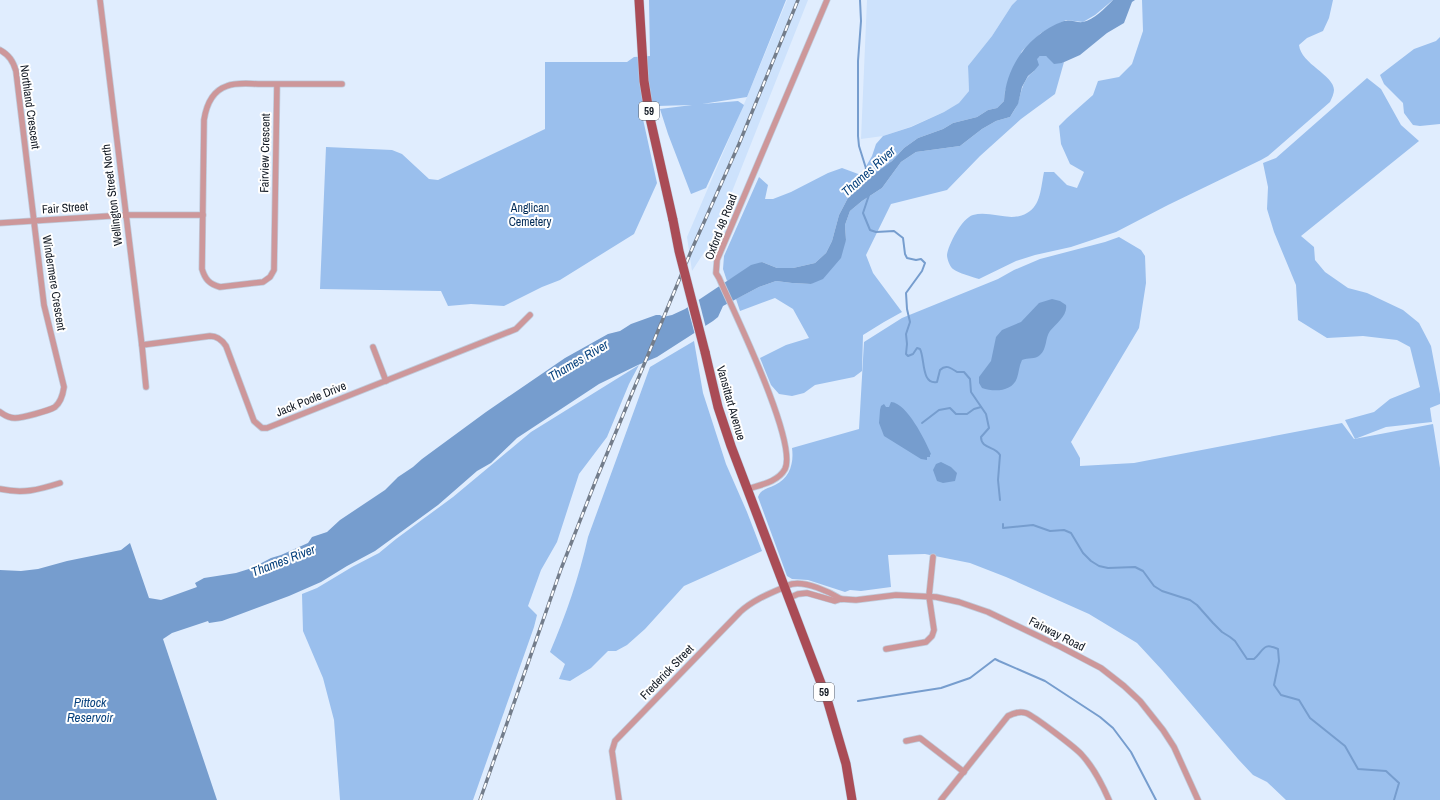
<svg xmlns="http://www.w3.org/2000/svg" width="1440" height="800" viewBox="0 0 1440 800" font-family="'Archivo Narrow',sans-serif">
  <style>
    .built { fill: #cde2fc }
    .green { fill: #9abfed }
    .water { fill: #769dce }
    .pier { fill: #e0edfe }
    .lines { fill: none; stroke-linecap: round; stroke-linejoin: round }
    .stream { stroke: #769dce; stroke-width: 2 }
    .street-casing { stroke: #bfcbdb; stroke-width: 7 }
    .primary-casing { stroke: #bfcbdb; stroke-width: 10 }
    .street { stroke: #cd979a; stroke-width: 5.5 }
    .primary { stroke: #aa4c56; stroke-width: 9 }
    .rail-casing { stroke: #737d8b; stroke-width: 3.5 }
    .rail { stroke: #fff; stroke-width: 2; stroke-dasharray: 6; stroke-linecap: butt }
    .primary-bridge-casing { stroke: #bfcbdb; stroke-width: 10; stroke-linecap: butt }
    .primary-bridge { stroke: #aa4c56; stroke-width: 9 }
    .labels { text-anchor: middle; stroke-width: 4; stroke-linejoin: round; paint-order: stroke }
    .shield { fill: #fff; stroke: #5a5f66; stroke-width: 1 }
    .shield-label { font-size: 11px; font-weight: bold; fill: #131a24 }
    .street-label { font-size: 12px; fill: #131a24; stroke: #fff }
    .park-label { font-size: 12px; fill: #012b58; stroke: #fff }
    .water-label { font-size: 13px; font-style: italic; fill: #09437e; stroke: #fff }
  </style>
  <rect width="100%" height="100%" fill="#e0edfe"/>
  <g class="built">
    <path d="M787 0H808L714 237 692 271 687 237 747 97Z"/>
    <path d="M867 0H1017L1012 5 992 36 968 66 969 91 959 104 944 112 910 127 883 136 861 139Z"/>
  </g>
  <g class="green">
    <path d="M649 0H786L747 97 702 104 738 101 744 105 706 188 691 194 668 134 660 109 692 105 657 106 641 110 657 183 634 234 560 280 542 287 504 306 471 304 448 306 441 291 320 289 326 147 392 150 402 154 429 179 438 180 545 129V62H627L634 57 650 56Z"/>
    <path d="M1017 0H1113L1095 15 1083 22 1066 20 1041 33 1022 51 1005 91 1004 101 997 108 988 110 977 117 953 123 943 129 918 138 904 148 892 161 850 194 839 215 832 241 826 253 815 263 793 268H777L762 262 727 281 723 269 724 256 759 177 768 185 765 199H773L791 192 828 173 842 168 861 175 872 156 876 144 883 136 911 127 944 112 959 103 969 91 968 66 992 36 1012 5Z"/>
    <path d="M1142 0H1333L1329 18 1323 31 1307 38 1299 45C1301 64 1334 75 1334 90 1334 93 1332 98 1330 102L1268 156 1261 160 1168 205 1116 232 1071 247 1035 255 1016 261 979 279C973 277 958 273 953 269 950 267 947 259 947 255 948 245 962 218 973 215 991 210 1010 223 1027 213 1041 206 1041 186 1044 172H1054L1067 185 1077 188 1084 172 1070 164 1061 144 1059 126 1067 118 1093 95 1098 81 1119 77 1132 64 1143 31Z"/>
    <path d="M1440 37V124L1420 126 1413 125 1404 113 1403 103 1384 84 1380 75 1414 49 1436 41Z"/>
    <path d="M1040 56H1046L1062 63 1064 62 1055 94 1021 119 980 156 947 190 891 204 866 255 873 273 902 312 884 322 863 335 862 371 854 377 815 385 804 393 792 396 779 394 771 385 760 358 786 345 809 338 793 309 775 298 740 311 736 299 759 287 776 281 792 283 811 284 846 240 845 225 850 211 862 201 882 188 901 162 916 152 960 146 982 129 996 121 1010 117C1013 112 1017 107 1018 102 1022 90 1023 79 1034 71L1036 59Z"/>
    <path d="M1367 78 1381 89 1401 125 1419 141 1301 236 1314 247 1315 260 1325 272 1348 288 1367 293 1403 310 1419 323 1431 346 1440 394V404L1430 408 1432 422 1386 427 1355 439 1345 420 1374 412 1390 399 1420 387 1410 347 1397 340 1363 336 1327 338 1298 320 1296 285 1274 232 1267 209 1268 187 1263 163 1276 158Z"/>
    <path d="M1119 237 1141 250 1145 256 1146 283 1139 328 1071 442 1080 458V466L1134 463 1342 423 1354 439 1433 424 1440 468V800H1286L1267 782 1253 775 1238 759 1162 670 1137 643 1089 614 1006 577 970 563 925 554 888 555 891 587 861 591 850 590 845 592 808 580 792 579 787 576 758 497C761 489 767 489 775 485 790 478 794 463 792 448L859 429 864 342 902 318 998 279 1014 270 1040 259 1105 242Z"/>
    <path d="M694 341 703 393 726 464 747 512 762 551 684 586 645 629 627 645 616 651H608L591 668 570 681 559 679 565 664 550 652C566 615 579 577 588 537L650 367Z"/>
    <path d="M639 365 629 384 607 437 579 474 557 542 541 570 528 606 537 615 534 627 473 800H340L334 720 323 678 303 631 302 594 317 588 352 567 379 553 396 539 453 497 531 432Z"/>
  </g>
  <g class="water">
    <path d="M1113 0H1135L1132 2 1124 23 1107 33 1080 55 1062 63 1054 64 1046 56H1040L1037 59 1039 65 1034 71 1028 76 1022 87 1018 104 1010 117 996 121 982 129 960 146 916 152 901 162 882 188 862 201 850 211 845 225 846 240 841 258 823 279 811 284 792 283 776 281 759 287 723 306 718 317 713 321 657 357 638 365 599 384 517 438 491 463 477 471 438 505 375 551 347 566 321 582 289 596 222 621 209 623 208 621 172 633 163 639 217 800H0V570L21 571 38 569 67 561 121 550 130 543 149 598 161 600 197 587 195 583 204 578 236 573 252 568 271 558 281 555 308 543 312 537 327 532 340 520 385 490 398 477 413 467 422 459 486 412 565 358 608 334 620 331 631 324 656 315H660L663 317 672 315 685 309 751 265 762 262 777 268H793L815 263 826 253 832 241 839 215 850 194 858 185 877 172 892 161 904 148 918 138 943 129 953 123 977 117 988 110 997 108 1004 101C1006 65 1030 33 1064 21 1070 19 1077 23 1083 22 1094 20 1105 8 1113 0Z"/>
    <path d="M1052 299 1060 301 1066 305C1068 315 1056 324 1050 331 1045 338 1047 349 1040 355 1035 360 1028 357 1022 360 1019 366 1019 372 1017 378 1012 392 994 392 982 388L979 383V377L991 361 996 337 1002 330 1021 322 1039 303Z"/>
    <path d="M891 402C907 403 925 440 931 454L930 455V457H927V460L921 459 884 436 879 423 880 410 881 406 884 404 886 407H889Z"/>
    <path d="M941 462 951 467 957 473 955 481 943 483 937 481 933 470 936 464Z"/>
  </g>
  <path class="pier" d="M698 297 706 328 695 335 687 305Z"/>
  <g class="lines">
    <g class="stream">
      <path d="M860 0 861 21 858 61V136L859 146 869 178 871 180"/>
      <path d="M869 195 863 213 870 230 876 232 894 231 903 238 905 254 907 258 916 260 921 259 925 263 922 271 906 293 907 309 910 322 906 334 907 344 906 354 908 356 913 354 917 348 920 349C925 358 921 385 937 382L940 370C946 364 951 368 957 372H964L970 379 971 392 986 414 989 428 981 437C981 449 995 446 1000 455L998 480 1000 500"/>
      <path d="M922 423 939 410 950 408 956 414H967L974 409 981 407"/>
      <path d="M1003 524V528L1033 525 1050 531 1064 530 1071 533 1083 553 1091 561 1099 566 1108 568 1135 567 1143 571 1154 586 1162 591 1190 600 1197 605 1213 623 1222 632 1230 637 1235 641 1247 659H1254C1264 650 1263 642 1278 649L1279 661 1274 685 1281 695 1299 700 1310 718 1345 746 1358 769 1386 771 1399 783 1394 800"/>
      <path d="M858 701 941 688 970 678 995 659 999 661 1045 681 1100 717 1113 728 1131 752 1156 800"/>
    </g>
    <g class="street-casing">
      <g id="street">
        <path d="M100 0 142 346 146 387"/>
        <path d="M0 50C9 55 13 61 16 71L44 305 64 387C63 394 61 402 55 407 48 411 22 418 15 418 9 418 4 415 0 412"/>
        <path d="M277 84 274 270 270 277 263 282 220 287C209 284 205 279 202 269L204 120C206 107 212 91 227 86 237 82 250 84 261 84 288 84 315 84 342 84"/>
        <path d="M0 223 125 215H203"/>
        <path d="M142 345 210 336C217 336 222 340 226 346L254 421 262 428H267L516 329 530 315"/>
        <path d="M373 347 386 381"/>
        <path d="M0 489C23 494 38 490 60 483"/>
        <path d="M748 489C760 485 778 482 785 469 798 442 733 310 719 278L716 273 717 260 827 0"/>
        <path d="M789 598 798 594 807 593 835 601 841 599 856 600 896 595 936 597 959 602 988 612 1059 646 1101 668 1124 686 1140 701 1163 730 1174 747 1198 800"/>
        <path d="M886 649 926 642 932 636 934 630 929 596 933 557"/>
        <path d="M906 741 920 738 964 772"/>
        <path d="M619 800 612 751 615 741 740 612C752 601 766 595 780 589 784 588 788 585 792 584 806 581 830 592 841 599"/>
        <path d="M941 800 1008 716C1014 713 1019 711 1026 713 1034 716 1076 748 1082 755 1094 768 1102 784 1109 800"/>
      </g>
    </g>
    <g class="primary-casing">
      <g id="primary">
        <path d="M639 0 644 81 650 118 673 220"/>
        <path d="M705 352 718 407 731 446 827 699 846 764 852 800"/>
      </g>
    </g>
    <use href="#street" class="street"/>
    <use href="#primary" class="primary"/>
    <g class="rail-casing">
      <path id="rail" d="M480 800 561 569 596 480 692 249 739 144 798 0"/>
    </g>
    <use href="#rail" class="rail"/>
    <g class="primary-bridge-casing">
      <path id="primary-bridge" d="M673 220 679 251 705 352"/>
    </g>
    <use href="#primary-bridge" class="primary-bridge"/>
  </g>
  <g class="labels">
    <g class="shield">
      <rect x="639" y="102" width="20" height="18" rx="3"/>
      <rect x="814" y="683" width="20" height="18" rx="3"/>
    </g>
    <g class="shield-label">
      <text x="649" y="115">59</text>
      <text x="824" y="696">59</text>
    </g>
    <g class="street-label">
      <text transform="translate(30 107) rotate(82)" y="4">Northland Crescent</text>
      <text transform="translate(265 153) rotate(-89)" y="4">Fairview Crescent</text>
      <text transform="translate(112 195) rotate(-97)" y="4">Wellington Street North</text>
      <text transform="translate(65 208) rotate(-4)" y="4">Fair Street</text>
      <text transform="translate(721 227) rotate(-69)" y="4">Oxford 48 Road</text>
      <text transform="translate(54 283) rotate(81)" y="4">Windermere Crescent</text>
      <text transform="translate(311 399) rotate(-22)" y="4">Jack Poole Drive</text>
      <text transform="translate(731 403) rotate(74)" y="4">Vansittart Avenue</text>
      <text transform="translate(1057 634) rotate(27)" y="4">Fairway Road</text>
      <text transform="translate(667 672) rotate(-46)" y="4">Frederick Street</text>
    </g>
    <g class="park-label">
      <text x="530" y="212">Anglican<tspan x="530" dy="14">Cemetery</tspan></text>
    </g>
    <g class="water-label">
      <text transform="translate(868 171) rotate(-42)" y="5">Thames River</text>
      <text transform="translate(578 360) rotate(-31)" y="5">Thames River</text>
      <text transform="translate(283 560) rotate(-21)" y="5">Thames River</text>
      <text x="90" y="707">Pittock<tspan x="90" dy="15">Reservoir</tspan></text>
    </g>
  </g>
</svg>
